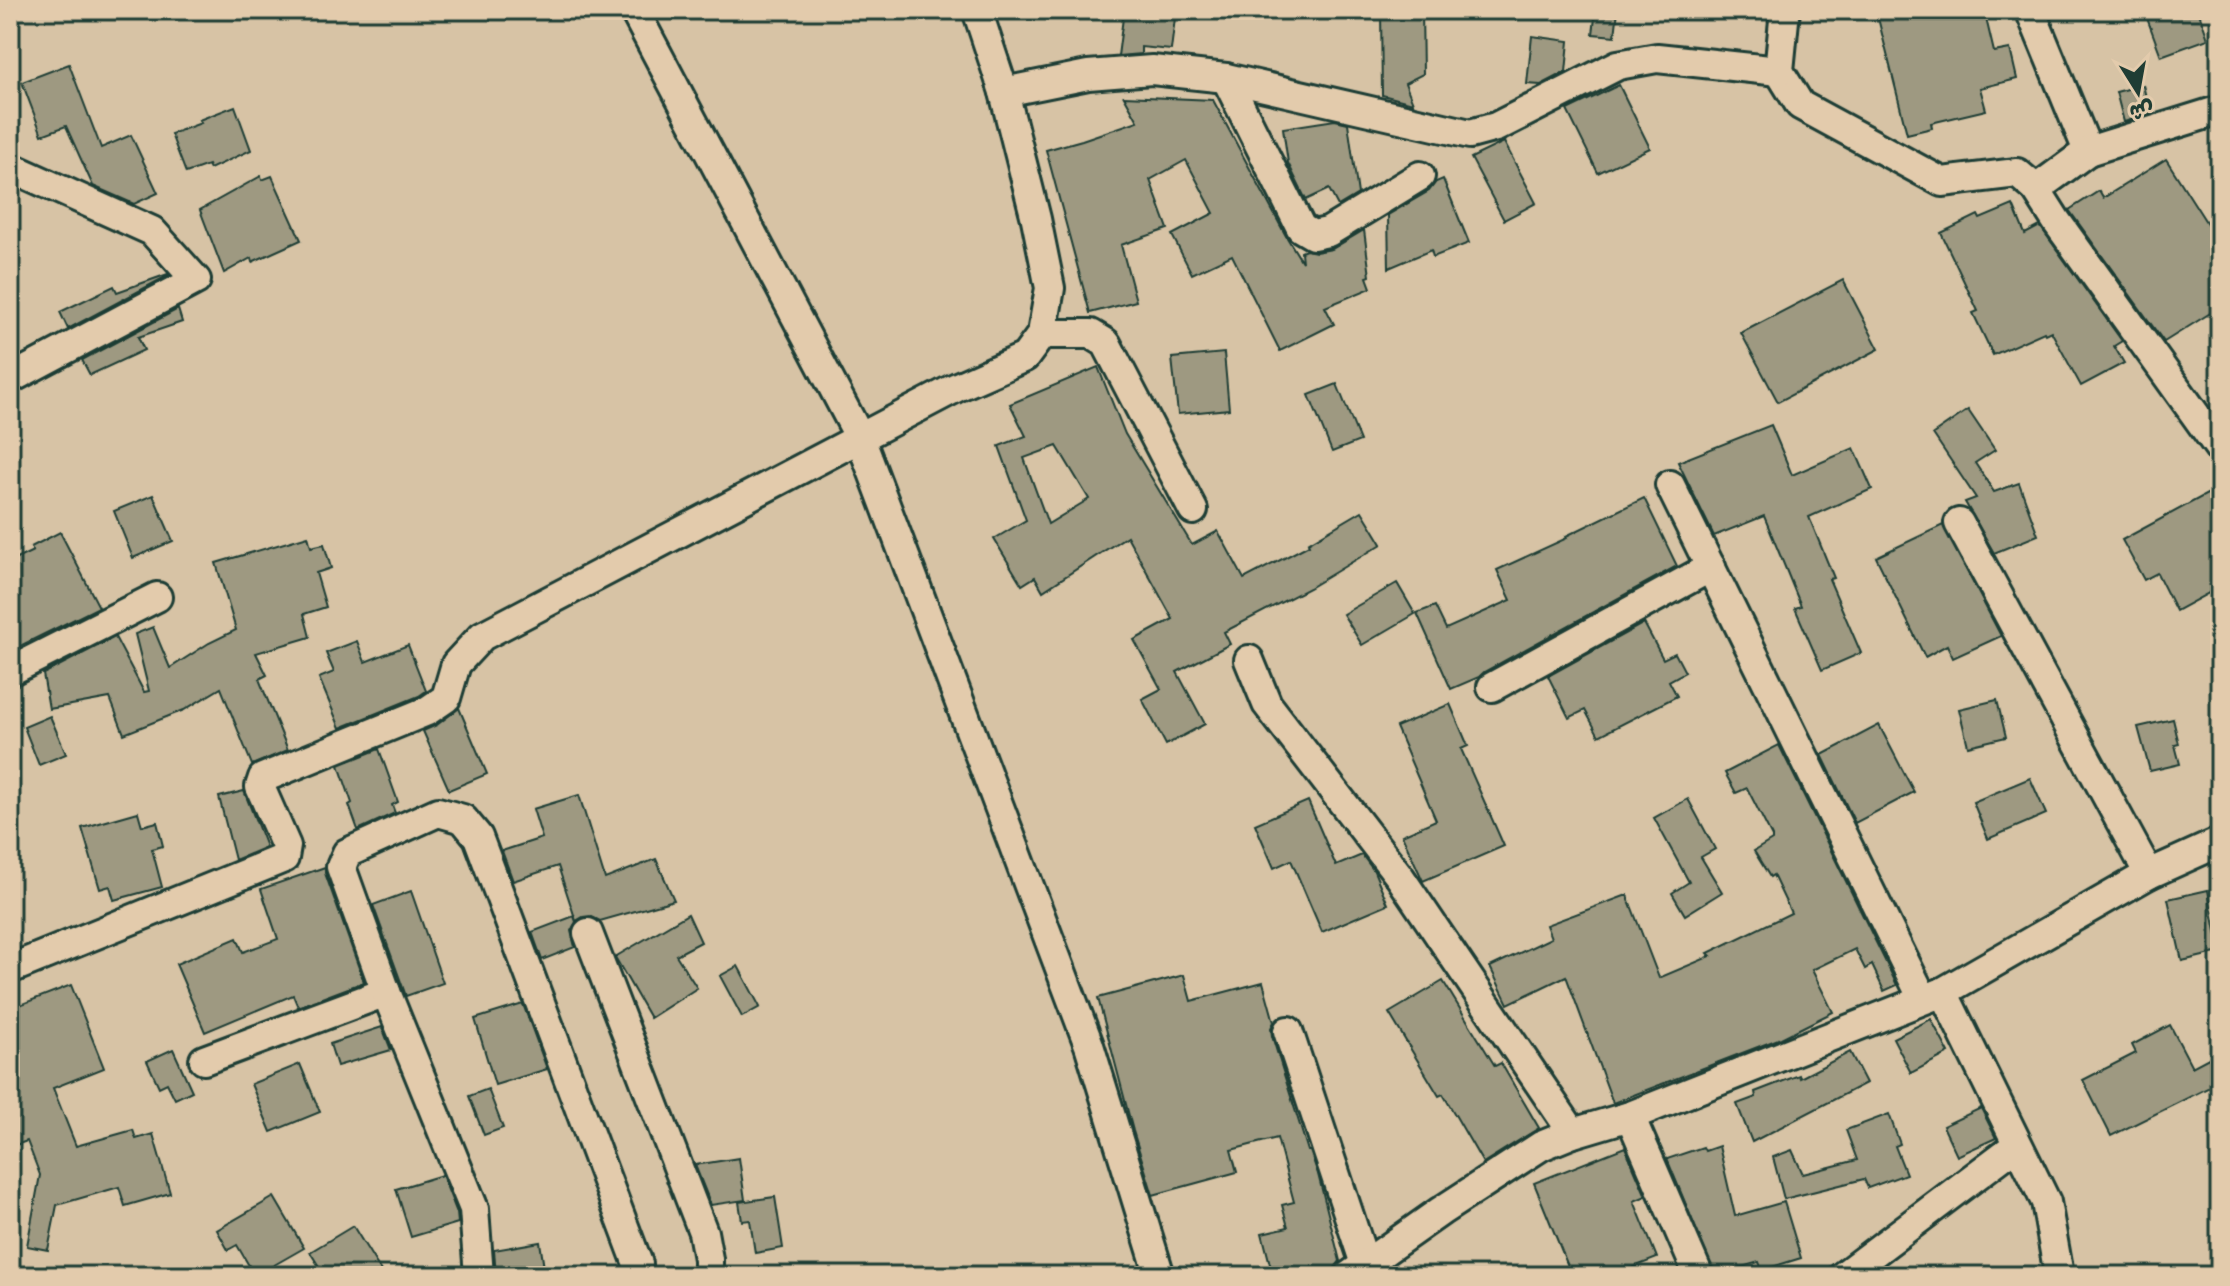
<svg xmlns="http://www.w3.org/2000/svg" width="2230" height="1286" viewBox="0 0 2230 1286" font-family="Sriracha,'Playpen Sans Arabic',sans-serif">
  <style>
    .building { fill: #9e9981; stroke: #1f3d34; stroke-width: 2; fill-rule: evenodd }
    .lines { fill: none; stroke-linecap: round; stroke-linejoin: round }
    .street-casing { stroke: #1f3d34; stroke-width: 34 }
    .street { stroke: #e3cbac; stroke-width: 28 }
  </style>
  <rect width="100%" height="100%" fill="#d7c3a5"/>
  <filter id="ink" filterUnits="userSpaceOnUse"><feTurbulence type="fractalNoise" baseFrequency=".0125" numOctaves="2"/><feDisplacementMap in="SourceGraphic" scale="16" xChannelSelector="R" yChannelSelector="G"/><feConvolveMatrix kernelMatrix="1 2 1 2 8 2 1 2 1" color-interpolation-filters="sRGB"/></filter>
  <g filter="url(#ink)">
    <g class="building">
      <path d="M1124 10H1176L1171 50 1141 47V54L1118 56Z"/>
      <path d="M1381 10H1422L1423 74 1405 83 1413 103 1382 95Z"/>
      <path d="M1596 10H1618L1615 36 1593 34Z"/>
      <path d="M1876 10H1917L1918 18 1950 10H1984L1994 52 2010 49 2017 79 1980 88 1986 110 1931 123 1932 128 1907 134Z"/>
      <path d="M2144 10H2198L2208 39 2161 56Z"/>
      <path d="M1532 36 1569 41 1566 72 1541 85 1527 84Z"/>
      <path d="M69 64 101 148 131 135 158 193 134 204 93 186 66 126 42 135 22 82Z"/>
      <path d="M1619 85 1650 148 1598 173 1567 110Z"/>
      <path d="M2143 85 2150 114 2124 122 2116 92Z"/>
      <path d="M1124 96 1213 100 1286 236 1302 262 1301 252 1306 250 1316 252 1332 249 1364 230 1370 276 1367 277 1371 288 1325 307 1334 324 1280 351 1232 255 1192 274 1172 235 1214 213 1186 160 1150 180 1168 229 1121 245 1136 301 1090 313 1046 150 1082 140 1138 121Z"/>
      <path d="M235 106 251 150 210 169 208 165 186 173 171 134 201 123 199 120Z"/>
      <path d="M1335 120 1348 123 1358 194 1338 206 1329 189 1306 200 1288 163 1283 128Z"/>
      <path d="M1504 142 1536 203 1504 220 1471 158Z"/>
      <path d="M2166 159 2220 244V307L2164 342 2069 210 2099 191 2103 198Z"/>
      <path d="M261 176 262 180 272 176 301 240 252 262 251 258 224 273 200 210Z"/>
      <path d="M1443 179 1469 243 1433 257 1431 250 1389 268 1388 215 1429 191 1436 182Z"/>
      <path d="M2013 205 2025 234 2040 226 2122 341 2114 346 2124 363 2081 386 2051 331 2045 334 2044 332 1993 355 1973 313 1978 311 1941 233 1978 215 1980 219Z"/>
      <path d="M168 274 169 275 68 329 60 312 114 286 117 292Z"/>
      <path d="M1843 280 1879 349 1778 402 1741 333Z"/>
      <path d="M178 309 182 322 138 337 144 350 90 375 82 360Z"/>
      <path d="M1224 353 1229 409 1178 414 1172 358Z"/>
      <path d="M1098 367 1125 434 1192 545 1218 531 1244 579 1309 545 1308 543 1362 511 1382 544 1309 588 1224 632 1230 644 1177 672 1205 724 1166 745 1142 699 1161 689 1134 640 1173 619 1127 536 1043 591 1035 577 1022 585 994 539 1026 520 999 446 1026 436 1010 404ZM1057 446 1089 499 1048 524 1024 458Z"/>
      <path d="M1337 384 1360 441 1332 452 1309 395Z"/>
      <path d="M1968 410 1995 450 1975 463 1994 492 2019 483 2038 535 1994 553 1965 502 1976 498 1933 434Z"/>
      <path d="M1771 425 1792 475 1854 448 1872 489 1809 517 1834 578 1829 579 1861 653 1822 670 1795 608 1801 606 1764 516 1714 536 1678 462Z"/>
      <path d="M2220 487V587L2176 611 2157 573 2144 580 2122 540Z"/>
      <path d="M153 495 173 541 133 558 114 511Z"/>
      <path d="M1644 498 1677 566 1484 672 1479 677 1451 689 1417 613 1435 606 1446 629 1511 600 1497 570 1567 538 1566 536Z"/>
      <path d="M1943 525 2001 636 1953 658 1947 645 1925 657 1876 557Z"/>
      <path d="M60 532 99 607 10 651V562L33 551 31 547Z"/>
      <path d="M308 536 311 547 324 544 331 568 316 573 326 607 304 614 310 637 256 653 267 675 259 679 288 750 252 765 221 688 184 710 124 734 110 698 49 709 43 674 115 637 144 692 149 691 135 634 153 627 170 668 209 643 236 630 216 563Z"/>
      <path d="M1397 583 1415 614 1362 645 1343 614Z"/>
      <path d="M1644 623 1663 659 1675 653 1685 672 1669 681 1677 696 1599 736 1585 710 1569 718 1548 676Z"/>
      <path d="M357 641 365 662 408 645 426 691 419 696 340 728 319 678 334 672 326 653Z"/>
      <path d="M1997 700 2006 737 1968 746 1959 709Z"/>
      <path d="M1450 704 1468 746 1461 749 1504 846 1423 881 1402 835 1436 820 1396 727Z"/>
      <path d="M459 708 487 774 449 790 423 731 437 725Z"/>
      <path d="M50 716 66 754 39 765 24 727Z"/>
      <path d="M2173 719 2179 744 2175 745 2180 764 2150 771 2138 727Z"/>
      <path d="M1879 725 1914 792 1855 823 1822 755Z"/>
      <path d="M1779 745 1897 985 1884 991 1872 965 1865 969 1855 949 1812 970 1833 1012 1781 1038 1613 1103 1566 976 1508 1004 1490 967 1551 938 1546 925 1627 895 1659 978 1711 956 1708 953 1791 913 1773 875 1770 877 1754 851 1772 840V837L1747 788 1736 793 1725 773Z"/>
      <path d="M379 749 398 802 392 805 395 813 358 830 349 805 352 803 339 765Z"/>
      <path d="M2030 778 2046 814 1988 839 1973 802Z"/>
      <path d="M244 791 266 847 235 860 219 797Z"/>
      <path d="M579 795 605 879 656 859 674 900 600 921 590 916 583 917 576 921 558 866 513 881 502 851 542 838 533 809Z"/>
      <path d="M1688 799 1715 849 1701 857 1722 892 1685 915 1672 893 1689 882 1654 818Z"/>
      <path d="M1308 801 1336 866 1362 855 1374 871 1388 904 1322 932 1291 860 1274 868 1255 824Z"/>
      <path d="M138 812 142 826 157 822 163 846 152 849 162 887 114 900 110 886 100 889 82 828Z"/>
      <path d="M325 867V873L364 982 298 1007 293 995 205 1032 176 964 237 938 243 952 278 939 261 889Z"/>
      <path d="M2208 890 2220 952 2182 961 2168 899Z"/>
      <path d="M411 891 443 983 406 996 373 905Z"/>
      <path d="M688 914 701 942 676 955 697 988 650 1018 615 957Z"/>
      <path d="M574 916 576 922 571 931 575 947 542 960 532 932Z"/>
      <path d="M738 966 760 1007 742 1017 720 976Z"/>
      <path d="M1184 975 1191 1001 1263 982 1274 1022 1271 1028 1272 1036 1308 1151H1310L1318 1174 1340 1261 1333 1270 1310 1276H1273L1262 1233 1288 1227 1282 1205 1294 1202 1277 1138 1231 1150 1237 1172 1153 1195 1133 1131 1098 998Z"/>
      <path d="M1443 981 1495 1066 1501 1063 1539 1128 1483 1163 1443 1094 1439 1096 1389 1013Z"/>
      <path d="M71 985 104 1068 53 1088 76 1146 133 1130 136 1139 153 1134 170 1193 125 1206 119 1187 57 1205 48 1250 27 1246 40 1175 27 1141 10 1147V1099L14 1097 10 1077V1016L20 1014 17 1006Z"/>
      <path d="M523 1004 547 1069 495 1085 475 1019Z"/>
      <path d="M1931 1019 1949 1053 1911 1073 1893 1038Z"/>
      <path d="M2170 1025 2192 1067 2220 1052V1082L2111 1136 2083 1080 2136 1053 2132 1045Z"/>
      <path d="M382 1027 391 1050 337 1066 330 1044Z"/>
      <path d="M173 1049 192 1091 175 1099 167 1083 159 1087 147 1061Z"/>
      <path d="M1850 1052 1866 1083 1752 1142 1737 1104 1756 1097 1755 1092 1799 1075 1800 1078Z"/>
      <path d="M300 1064 320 1112 271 1132 251 1084Z"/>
      <path d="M488 1089 503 1128 484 1135 469 1096Z"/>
      <path d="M1981 1108 1996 1138 1957 1156 1943 1126Z"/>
      <path d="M1889 1114 1900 1144 1895 1146 1906 1174 1868 1188 1864 1179 1784 1199 1773 1157 1792 1150 1803 1174 1857 1160 1846 1130Z"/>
      <path d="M1719 1146 1735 1216 1784 1202 1801 1258 1762 1270 1759 1262 1715 1275 1667 1159 1703 1147 1705 1151Z"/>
      <path d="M1625 1147 1646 1196 1634 1201 1657 1258 1611 1276H1572L1534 1183Z"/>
      <path d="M739 1158 745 1200 711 1205 695 1165Z"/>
      <path d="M442 1175 457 1213 458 1223 411 1237 396 1189Z"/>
      <path d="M274 1197 304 1248 255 1276 237 1245 228 1250 217 1230Z"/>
      <path d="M775 1197 783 1248 755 1253 750 1220 742 1221 739 1202Z"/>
      <path d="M353 1226 384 1276H325L310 1252Z"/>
      <path d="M540 1242 544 1268 496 1276 494 1250Z"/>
    </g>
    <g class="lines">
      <g class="street-casing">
        <g id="street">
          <path d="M634 10 860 438 1089 1045 1160 1276"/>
          <path d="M1785 10 1779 71 1800 105 1942 182 2017 173 2036 189"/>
          <path d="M2030 10 2088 151 2036 189 2057 222 2220 449"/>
          <path d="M1226 78 1301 228 1313 235 1328 232 1420 176"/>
          <path d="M1004 92 1088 75 1152 70 1226 78 1470 134 1496 127 1618 65 1657 58 1779 71"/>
          <path d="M2088 151 2220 110"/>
          <path d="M10 167 152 231 196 280 10 379"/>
          <path d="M1042 334H1091L1106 343 1193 510"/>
          <path d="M1670 485 1923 999"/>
          <path d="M1959 523 2149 874"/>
          <path d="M1249 660 1267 704 1400 877 1573 1133"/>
          <path d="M10 671 157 597"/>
          <path d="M1492 687 1711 567"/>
          <path d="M588 933 703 1232 708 1259V1276"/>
          <path d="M10 969 284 858 286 846 260 787 263 778 427 711 446 698 456 664 482 636 957 387 1025 357 1042 334 1050 288 1036 219 1004 92 977 10"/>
          <path d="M1943 992 2046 1202 2059 1275"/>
          <path d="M1288 1031 1365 1264"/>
          <path d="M204 1060 386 992"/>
          <path d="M1630 1116 1699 1276"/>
          <path d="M479 1276 474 1209 386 992 341 867 347 853 438 812 463 819 478 837 638 1264V1276"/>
          <path d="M1349 1276 1441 1211 1541 1146 1573 1133 1630 1116 1943 992 2149 874 2220 842"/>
          <path d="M1843 1276 2017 1145"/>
        </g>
      </g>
      <use href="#street" class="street"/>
    </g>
  </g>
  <rect width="2230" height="1286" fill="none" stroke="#e3cbac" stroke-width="40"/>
  <rect x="20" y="20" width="2190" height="1246" fill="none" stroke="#1f3d34" stroke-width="3" filter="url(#ink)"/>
  <g transform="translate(2138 92) rotate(169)" stroke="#e3cbac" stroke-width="6" paint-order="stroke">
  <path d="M0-6L14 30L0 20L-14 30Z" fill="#1f3d34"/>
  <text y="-12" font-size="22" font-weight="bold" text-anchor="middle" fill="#1f3d34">ش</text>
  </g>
</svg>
